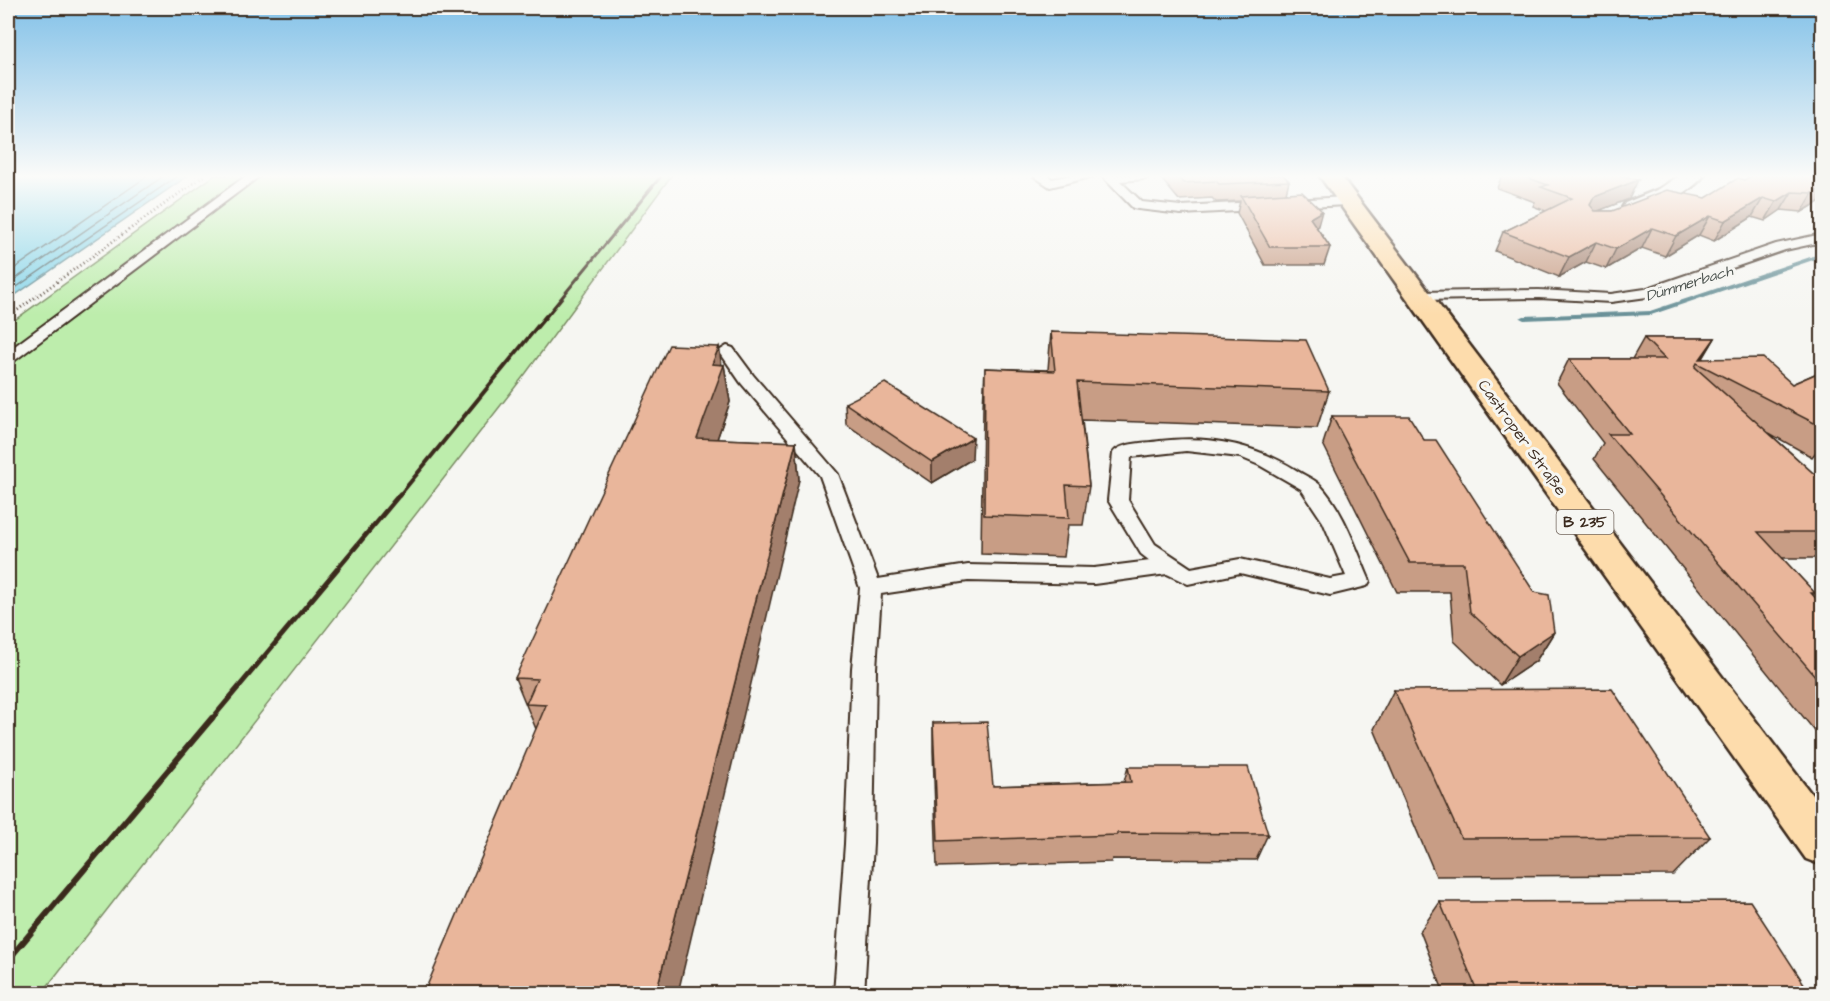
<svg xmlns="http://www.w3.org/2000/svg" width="1830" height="1001" viewBox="0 0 1830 1001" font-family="'Architects Daughter',sans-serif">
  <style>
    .green { fill: #bdedac; stroke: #7c8c65; stroke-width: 1.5 }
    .water { fill: #89d5e9; stroke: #6a9198; stroke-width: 1.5 }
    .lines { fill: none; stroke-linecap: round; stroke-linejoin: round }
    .shore { stroke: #5a6e6f; stroke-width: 1.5 }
    .stream { fill: #6a9198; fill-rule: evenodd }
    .lane-casing { stroke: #3b2a1e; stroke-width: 4 }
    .street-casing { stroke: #3b2a1e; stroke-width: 5 }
    .primary-casing { stroke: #3b2a1e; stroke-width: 5 }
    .path { stroke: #3b2a1e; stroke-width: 3; stroke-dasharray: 1 3; stroke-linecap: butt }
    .lane { fill: #f6f6f2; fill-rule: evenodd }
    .street { fill: #f6f6f2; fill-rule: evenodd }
    .primary { fill: #fddcac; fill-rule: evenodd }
    .rail-far3 { stroke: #3b2a1e; stroke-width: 3 }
    .rail-far2 { stroke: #3b2a1e; stroke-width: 4 }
    .rail-far1 { stroke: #3b2a1e; stroke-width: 5 }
    .rail { stroke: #3b2a1e; stroke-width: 6 }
    .wall { fill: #c89d85; stroke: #3b2a1e; stroke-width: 1.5 }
    .shaded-wall { fill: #a37f6c; stroke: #3b2a1e; stroke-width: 1.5 }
    .building { fill: #e9b69b; stroke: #3b2a1e; stroke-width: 1.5 }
    .labels { text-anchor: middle; stroke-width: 6; stroke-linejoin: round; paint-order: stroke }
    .far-water-label { font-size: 15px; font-style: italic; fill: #4e5551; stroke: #f6f6f2 }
    .shield { fill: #f6f6f2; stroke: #73675e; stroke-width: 1.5 }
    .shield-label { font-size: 15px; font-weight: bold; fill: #3b2a1e }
    .street-label { font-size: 16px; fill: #3b2a1e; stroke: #f6f6f2 }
  </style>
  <rect width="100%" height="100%" fill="#f6f6f2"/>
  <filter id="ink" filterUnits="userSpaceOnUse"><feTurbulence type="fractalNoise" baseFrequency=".0167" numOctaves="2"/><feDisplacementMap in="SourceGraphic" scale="12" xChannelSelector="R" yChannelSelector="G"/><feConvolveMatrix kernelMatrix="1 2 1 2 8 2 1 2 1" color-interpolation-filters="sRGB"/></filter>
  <g filter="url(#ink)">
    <path class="green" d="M215 175H672L526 373 42 993H8V325Z"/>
    <path class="water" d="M12 175H189L8 300V178Z"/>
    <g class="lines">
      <g class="shore">
        <path d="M8 273 149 175"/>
        <path d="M8 284 165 175"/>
        <path d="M8 293 179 175"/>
      </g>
      <path class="stream" d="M1822 253V257L1651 315 1524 320 1520 318 1524 316 1650 311Z"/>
      <g class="lane-casing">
        <g id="lane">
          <path d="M247 175H261L14 361 8 363V351Z"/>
          <path d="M1032 175H1047L1052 179 1072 175H1099L1050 187Z"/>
          <path d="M1101 175H1151L1145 179 1120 181 1142 202 1181 206 1346 197 1352 201 1346 205 1181 214 1138 209 1133 208Z"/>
          <path d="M1822 234V242L1785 250 1647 297 1611 302 1539 298 1419 300 1412 296 1419 292 1539 290 1611 294 1645 289 1776 244Z"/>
          <path d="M727 346 733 348 753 375 838 474 878 579 968 565 1094 568 1150 561 1141 554 1108 500 1113 453C1120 442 1148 443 1160 441 1208 435 1254 444 1296 470 1303 475 1312 478 1319 484 1344 510 1356 549 1370 581L1367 586 1330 595 1240 573 1188 584 1167 574 1094 584 968 581 881 594 876 668 873 844 864 994H834L845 844 852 668 860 588 820 476 741 383 719 351ZM1186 451 1240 457 1259 465 1301 489 1323 522 1346 576 1330 579 1240 559 1191 568 1155 544 1128 500 1131 457Z"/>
        </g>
      </g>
      <g class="street-casing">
        <path id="street" d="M1680 175H1704C1693 192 1645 218 1625 213L1622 208 1625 203 1659 189Z"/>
      </g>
      <g class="primary-casing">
        <path id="primary" d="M1319 175H1340L1822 808V865L1806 859Z"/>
      </g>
      <path class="path" d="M8 317 205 175"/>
      <use href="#lane" class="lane"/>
      <use href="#street" class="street"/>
      <use href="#primary" class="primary"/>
      <path class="rail-far3" d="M545 318 662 175"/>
      <path class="rail-far2" d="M399 496 546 316"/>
      <path class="rail-far1" d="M211 720 400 494"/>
      <path class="rail" d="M8 960 212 718"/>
    </g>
    <g class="wall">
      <path d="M1158 175H1283L1289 181 1286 193 1317 228 1330 247 1324 265H1265L1237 213 1240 201 1216 202 1212 198 1179 200Z"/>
      <path d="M1502 175H1620L1629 199 1597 211H1612L1706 198 1744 180 1822 175V200L1802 212 1781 210 1765 221 1752 217 1714 241 1699 235 1665 256 1642 248 1606 269 1586 262 1559 277 1495 251 1503 232 1546 211 1533 206 1535 202 1497 188Z"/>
      <path d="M1051 332 1329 391 1317 428 1082 420 1089 486 1083 525H1068L1064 557 981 554 983 406 985 368 1048 370Z"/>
      <path d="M1644 338H1715L1702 359 1792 384 1822 371V447H1820L1812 457 1769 433 1822 481V558H1782L1815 593 1813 595 1822 605V740L1594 459 1603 443 1557 383 1569 359H1632Z"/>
      <path d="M719 347 722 365H724L730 402 717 439 796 442 799 480 536 729 515 678Z"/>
      <path d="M845 403 972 459 932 483 846 424Z"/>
      <path d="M1332 416 1424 440 1554 632 1536 661 1500 685 1454 641 1450 592H1397L1323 444Z"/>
      <path d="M1394 690 1710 837 1673 875 1436 876 1374 729Z"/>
      <path d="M933 723 993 786 1124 782 1128 767 1268 834 1256 860 1112 859 1111 862 937 867 933 751Z"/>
      <path d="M1440 902 1810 993H1444L1420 931Z"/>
    </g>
    <g class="shaded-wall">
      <path d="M1638 180 1629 199 1585 216 1594 197Z"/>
      <path d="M1822 188V200L1802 212 1813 193Z"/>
      <path d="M1792 192 1781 210 1765 221 1776 202Z"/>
      <path d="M1763 198 1752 217 1714 241 1725 221Z"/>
      <path d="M1322 211 1317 229 1310 218Z"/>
      <path d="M1710 216 1699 235 1665 256 1676 236Z"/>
      <path d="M1652 228 1642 248 1606 269 1616 249Z"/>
      <path d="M1596 242 1586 262 1559 277 1569 257Z"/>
      <path d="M1715 338 1701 362 1698 363Z"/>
      <path d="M719 347 722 369 724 365 730 402 704 476 697 438 712 364Z"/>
      <path d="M973 438 972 459 932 483V462Z"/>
      <path d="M796 442 799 480 678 993H656Z"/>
      <path d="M1554 632 1536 661 1500 685 1518 656Z"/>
    </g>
    <g class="building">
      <path d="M1176 175H1283L1289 181 1219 184 1216 181 1183 183Z"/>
      <path d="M1520 175H1620L1638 180 1594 197 1590 205 1595 211H1612L1667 190 1706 198 1738 178 1744 180 1753 175H1822V188L1813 193 1792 192 1776 202 1763 198 1725 221 1710 216 1676 236 1652 228 1616 249 1596 242 1569 257 1503 232 1572 198 1541 187 1548 185Z"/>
      <path d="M1302 192 1322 211 1310 218 1330 247H1270L1241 196Z"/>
      <path d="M1051 332 1306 340 1329 391 1077 382 1089 486 1066 485 1069 518 984 515 985 368 1055 371Z"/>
      <path d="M1644 338H1715L1700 359 1763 358 1792 384 1822 371V427L1697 363 1695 367 1822 481V532H1758L1815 593H1811L1822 605V684L1608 434H1630L1569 359H1665Z"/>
      <path d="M669 345 719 347 712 364 724 365 697 438 796 442 656 993H424L546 705 526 704 537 679 515 678Z"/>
      <path d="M885 383 973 438 932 462 845 403Z"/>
      <path d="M1332 416H1409L1424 440H1436L1534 592 1549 595 1554 632 1518 656 1470 612 1464 563H1410Z"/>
      <path d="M1612 689 1710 837 1461 838 1394 690Z"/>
      <path d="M987 722 993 786 1131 782 1128 767H1248L1268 834 1117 833V835L938 841 933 723Z"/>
      <path d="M1750 901 1810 993H1478L1440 902Z"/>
    </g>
  </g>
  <linearGradient id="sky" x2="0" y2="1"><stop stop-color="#82c1e8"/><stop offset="0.56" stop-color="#fbfbf9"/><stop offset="1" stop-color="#fbfbf9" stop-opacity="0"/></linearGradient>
  <rect width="1830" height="315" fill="url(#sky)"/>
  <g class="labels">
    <g class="far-water-label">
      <text transform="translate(1689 283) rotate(-17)" y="5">Dümmerbach</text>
    </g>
    <rect class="shield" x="1556.5" y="510" width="57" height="24" rx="4.5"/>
    <g class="shield-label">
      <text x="1585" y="527">B 235</text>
    </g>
    <g class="street-label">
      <text transform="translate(1523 437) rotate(54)" y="6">Castroper Straße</text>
    </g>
  </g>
  <rect width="1830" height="1001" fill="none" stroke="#f6f6f2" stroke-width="30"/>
  <rect x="15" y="15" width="1800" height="971" fill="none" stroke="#3b2a1e" stroke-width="2" filter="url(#ink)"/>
</svg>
